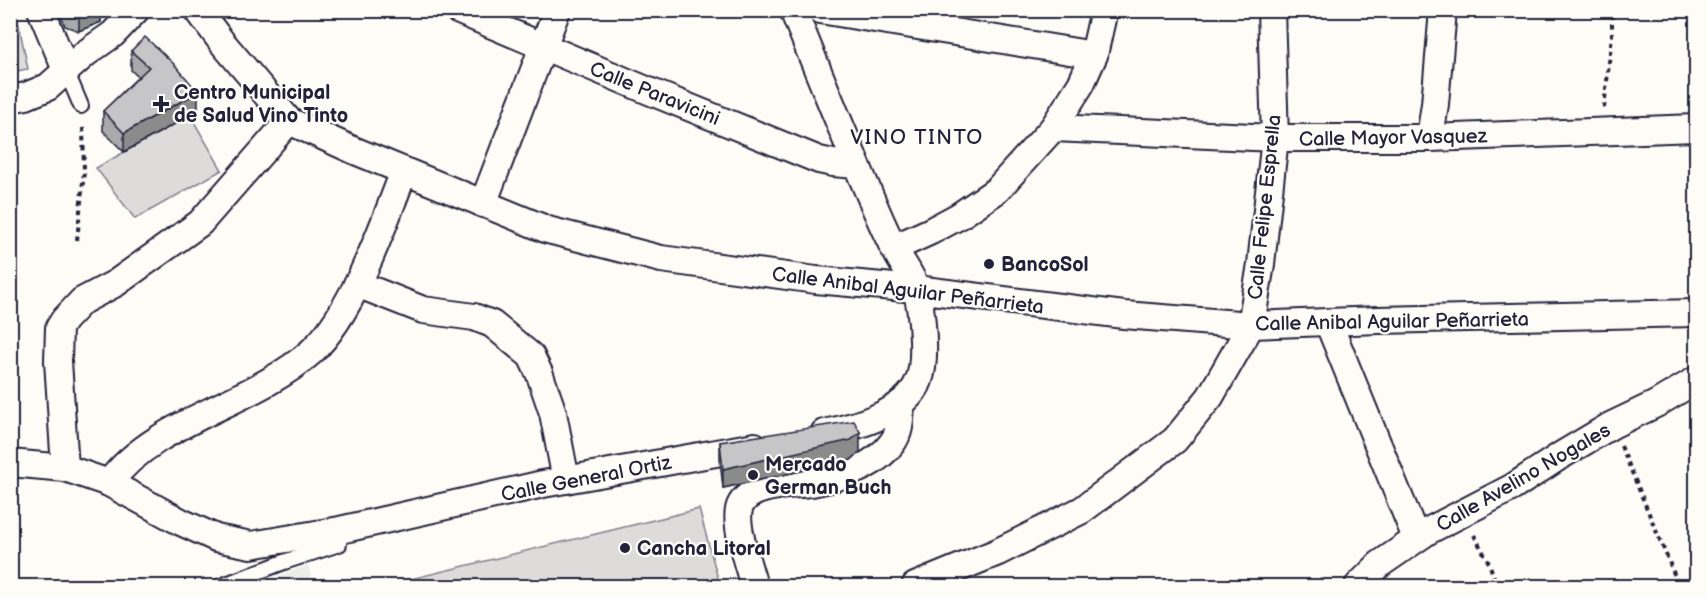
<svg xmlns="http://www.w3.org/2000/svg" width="1707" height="597" viewBox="0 0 1707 597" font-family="'Balsamiq Sans',sans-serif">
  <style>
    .built { fill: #ecece9 }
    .green { fill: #dddcdb; stroke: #807f8b; stroke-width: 1.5 }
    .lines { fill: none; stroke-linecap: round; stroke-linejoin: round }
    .service-casing { stroke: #22223b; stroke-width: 18 }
    .minor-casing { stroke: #22223b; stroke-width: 30 }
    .path { stroke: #22223b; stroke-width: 4; stroke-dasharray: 4.5 4.5; stroke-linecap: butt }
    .service { stroke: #fdfcf7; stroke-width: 14 }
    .minor { stroke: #fdfcf7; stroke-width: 26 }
    .wall { fill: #aaaaac; stroke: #22223b; stroke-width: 1.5 }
    .shaded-wall { fill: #8b8b8c; stroke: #22223b; stroke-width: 1.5 }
    .building { fill: #c6c6c8; stroke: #22223b; stroke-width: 1.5 }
    .poi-dot { fill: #22223b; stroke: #fdfcf7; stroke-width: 2 }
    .labels { text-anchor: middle; stroke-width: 4.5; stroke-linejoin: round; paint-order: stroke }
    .poi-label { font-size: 20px; font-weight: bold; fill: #22223b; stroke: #fdfcf7; text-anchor: start }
    .street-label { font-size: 20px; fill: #22223b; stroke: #fdfcf7 }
    .neighbourhood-label { font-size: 21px; letter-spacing: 1.5px; fill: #22223b; stroke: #fdfcf7 }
  </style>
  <rect width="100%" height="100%" fill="#fdfcf7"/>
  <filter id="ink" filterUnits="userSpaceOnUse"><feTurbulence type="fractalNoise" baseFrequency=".0167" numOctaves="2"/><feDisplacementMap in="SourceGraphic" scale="12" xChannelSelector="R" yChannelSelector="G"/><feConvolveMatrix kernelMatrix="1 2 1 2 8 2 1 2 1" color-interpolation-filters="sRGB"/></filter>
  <g filter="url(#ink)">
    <path class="built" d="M308 565 313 586H252Z"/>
    <g class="green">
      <path d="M11 10 16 11 28 69 11 72Z"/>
      <path d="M190 115 222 170 135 219 96 168Z"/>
      <path d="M699 509 720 586H382Z"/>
    </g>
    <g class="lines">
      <g class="service-casing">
        <g id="service">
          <path d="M66 70 81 106"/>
          <path d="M221 586 284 562 339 544 340 530"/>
        </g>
      </g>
      <g class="minor-casing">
        <g id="minor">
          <path d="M41 10 66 70"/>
          <path d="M198 10 221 41 289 121 353 150 548 230 661 259 816 280 916 289 1124 315 1251 325 1379 320 1696 313"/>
          <path d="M457 10 644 89 819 160 833 163 856 165"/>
          <path d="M793 10C821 78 848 146 877 212 883 226 889 240 897 253 903 265 913 277 916 289 922 309 927 360 919 380 907 413 855 427 824 433"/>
          <path d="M820 10 1094 55"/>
          <path d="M10 99 26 96 48 87 86 53 113 34 136 10"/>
          <path d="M1053 128 1275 138H1430L1696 128"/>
          <path d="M1430 138 1435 104 1443 10"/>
          <path d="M483 204 557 10"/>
          <path d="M892 245 907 242 931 231 959 216 997 190 1053 128 1081 84 1094 55 1102 19V10"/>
          <path d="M357 284 423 310 474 317 492 324 531 356 540 375 553 413 566 480"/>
          <path d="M1328 322 1416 538"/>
          <path d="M10 463 65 468 109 483 181 522 216 538 251 545 340 530 543 484 755 446"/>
          <path d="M65 468 58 361 59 328 64 320 82 301 116 283 200 223 289 121"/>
          <path d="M109 483C155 420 253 404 311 352 352 315 384 224 404 171"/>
          <path d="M754 586C749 568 733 523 740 506 750 483 792 486 812 483 839 478 875 467 892 443 901 432 900 417 901 403"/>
          <path d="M915 586 998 552 1082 510 1175 440 1210 397 1251 325 1261 264 1275 138 1271 10"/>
          <path d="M1358 586 1380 564 1428 531 1513 487 1560 456 1612 425 1656 404 1696 380"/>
        </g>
      </g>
      <g class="path">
        <path d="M1604 108 1612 35V10"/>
        <path d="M77 240 84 172 83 125"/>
        <path d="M1621 446 1679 586"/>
        <path d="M1474 535 1489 563 1497 586"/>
      </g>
      <use href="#service" class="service"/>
      <use href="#minor" class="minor"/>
    </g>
    <g class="wall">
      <path d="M59 10H101V22L79 31 65 26Z"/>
      <path d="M131 51 198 111 124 152 103 131V111L138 77 131 70Z"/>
      <path d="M720 442 860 452 851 460 723 488 720 461Z"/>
    </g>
    <g class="shaded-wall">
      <path d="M96 10H101V22L79 31V17Z"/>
      <path d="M198 92V111L124 152V133Z"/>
      <path d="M860 432V452L851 460 723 488V469Z"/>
    </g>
    <g class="building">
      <path d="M64 10H96L79 17 65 12Z"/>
      <path d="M145 37 175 65 198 92 124 133 103 111 149 67 131 51Z"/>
      <path d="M854 421 860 432 851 440 723 469 720 442Z"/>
    </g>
  </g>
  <g class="poi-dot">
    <path d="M158 95h6v6h6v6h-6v6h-6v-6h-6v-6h6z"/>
    <circle cx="989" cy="264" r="6"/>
    <circle cx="753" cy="475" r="6"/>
    <circle cx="625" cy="548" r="6"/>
  </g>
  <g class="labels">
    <g class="poi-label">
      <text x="174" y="99">Centro Municipal<tspan x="174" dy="23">de Salud Vino Tinto</tspan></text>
      <text x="1001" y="271">BancoSol</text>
      <text x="765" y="471">Mercado<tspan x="765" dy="23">German Buch</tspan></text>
      <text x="637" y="555">Cancha Litoral</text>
    </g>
    <g class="street-label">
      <text transform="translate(655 93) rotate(22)" y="7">Calle Paravicini</text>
      <text transform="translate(1393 137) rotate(-1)" y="7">Calle Mayor Vasquez</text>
      <text transform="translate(1264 207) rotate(-84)" y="7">Calle Felipe Esprella</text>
      <text transform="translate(908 290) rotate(7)" y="7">Calle Anibal Aguilar Peñarrieta</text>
      <text transform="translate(1392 321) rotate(-1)" y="7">Calle Anibal Aguilar Peñarrieta</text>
      <text transform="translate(1523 477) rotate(-30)" y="7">Calle Avelino Nogales</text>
      <text transform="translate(586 478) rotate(-11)" y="7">Calle General Ortiz</text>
    </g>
    <g class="neighbourhood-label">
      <text x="917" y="144">VINO TINTO</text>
    </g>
  </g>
  <rect width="1707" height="597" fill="none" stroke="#fdfcf7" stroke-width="36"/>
  <rect x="18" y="18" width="1671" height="561" fill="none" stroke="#22223b" stroke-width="2" filter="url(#ink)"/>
</svg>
